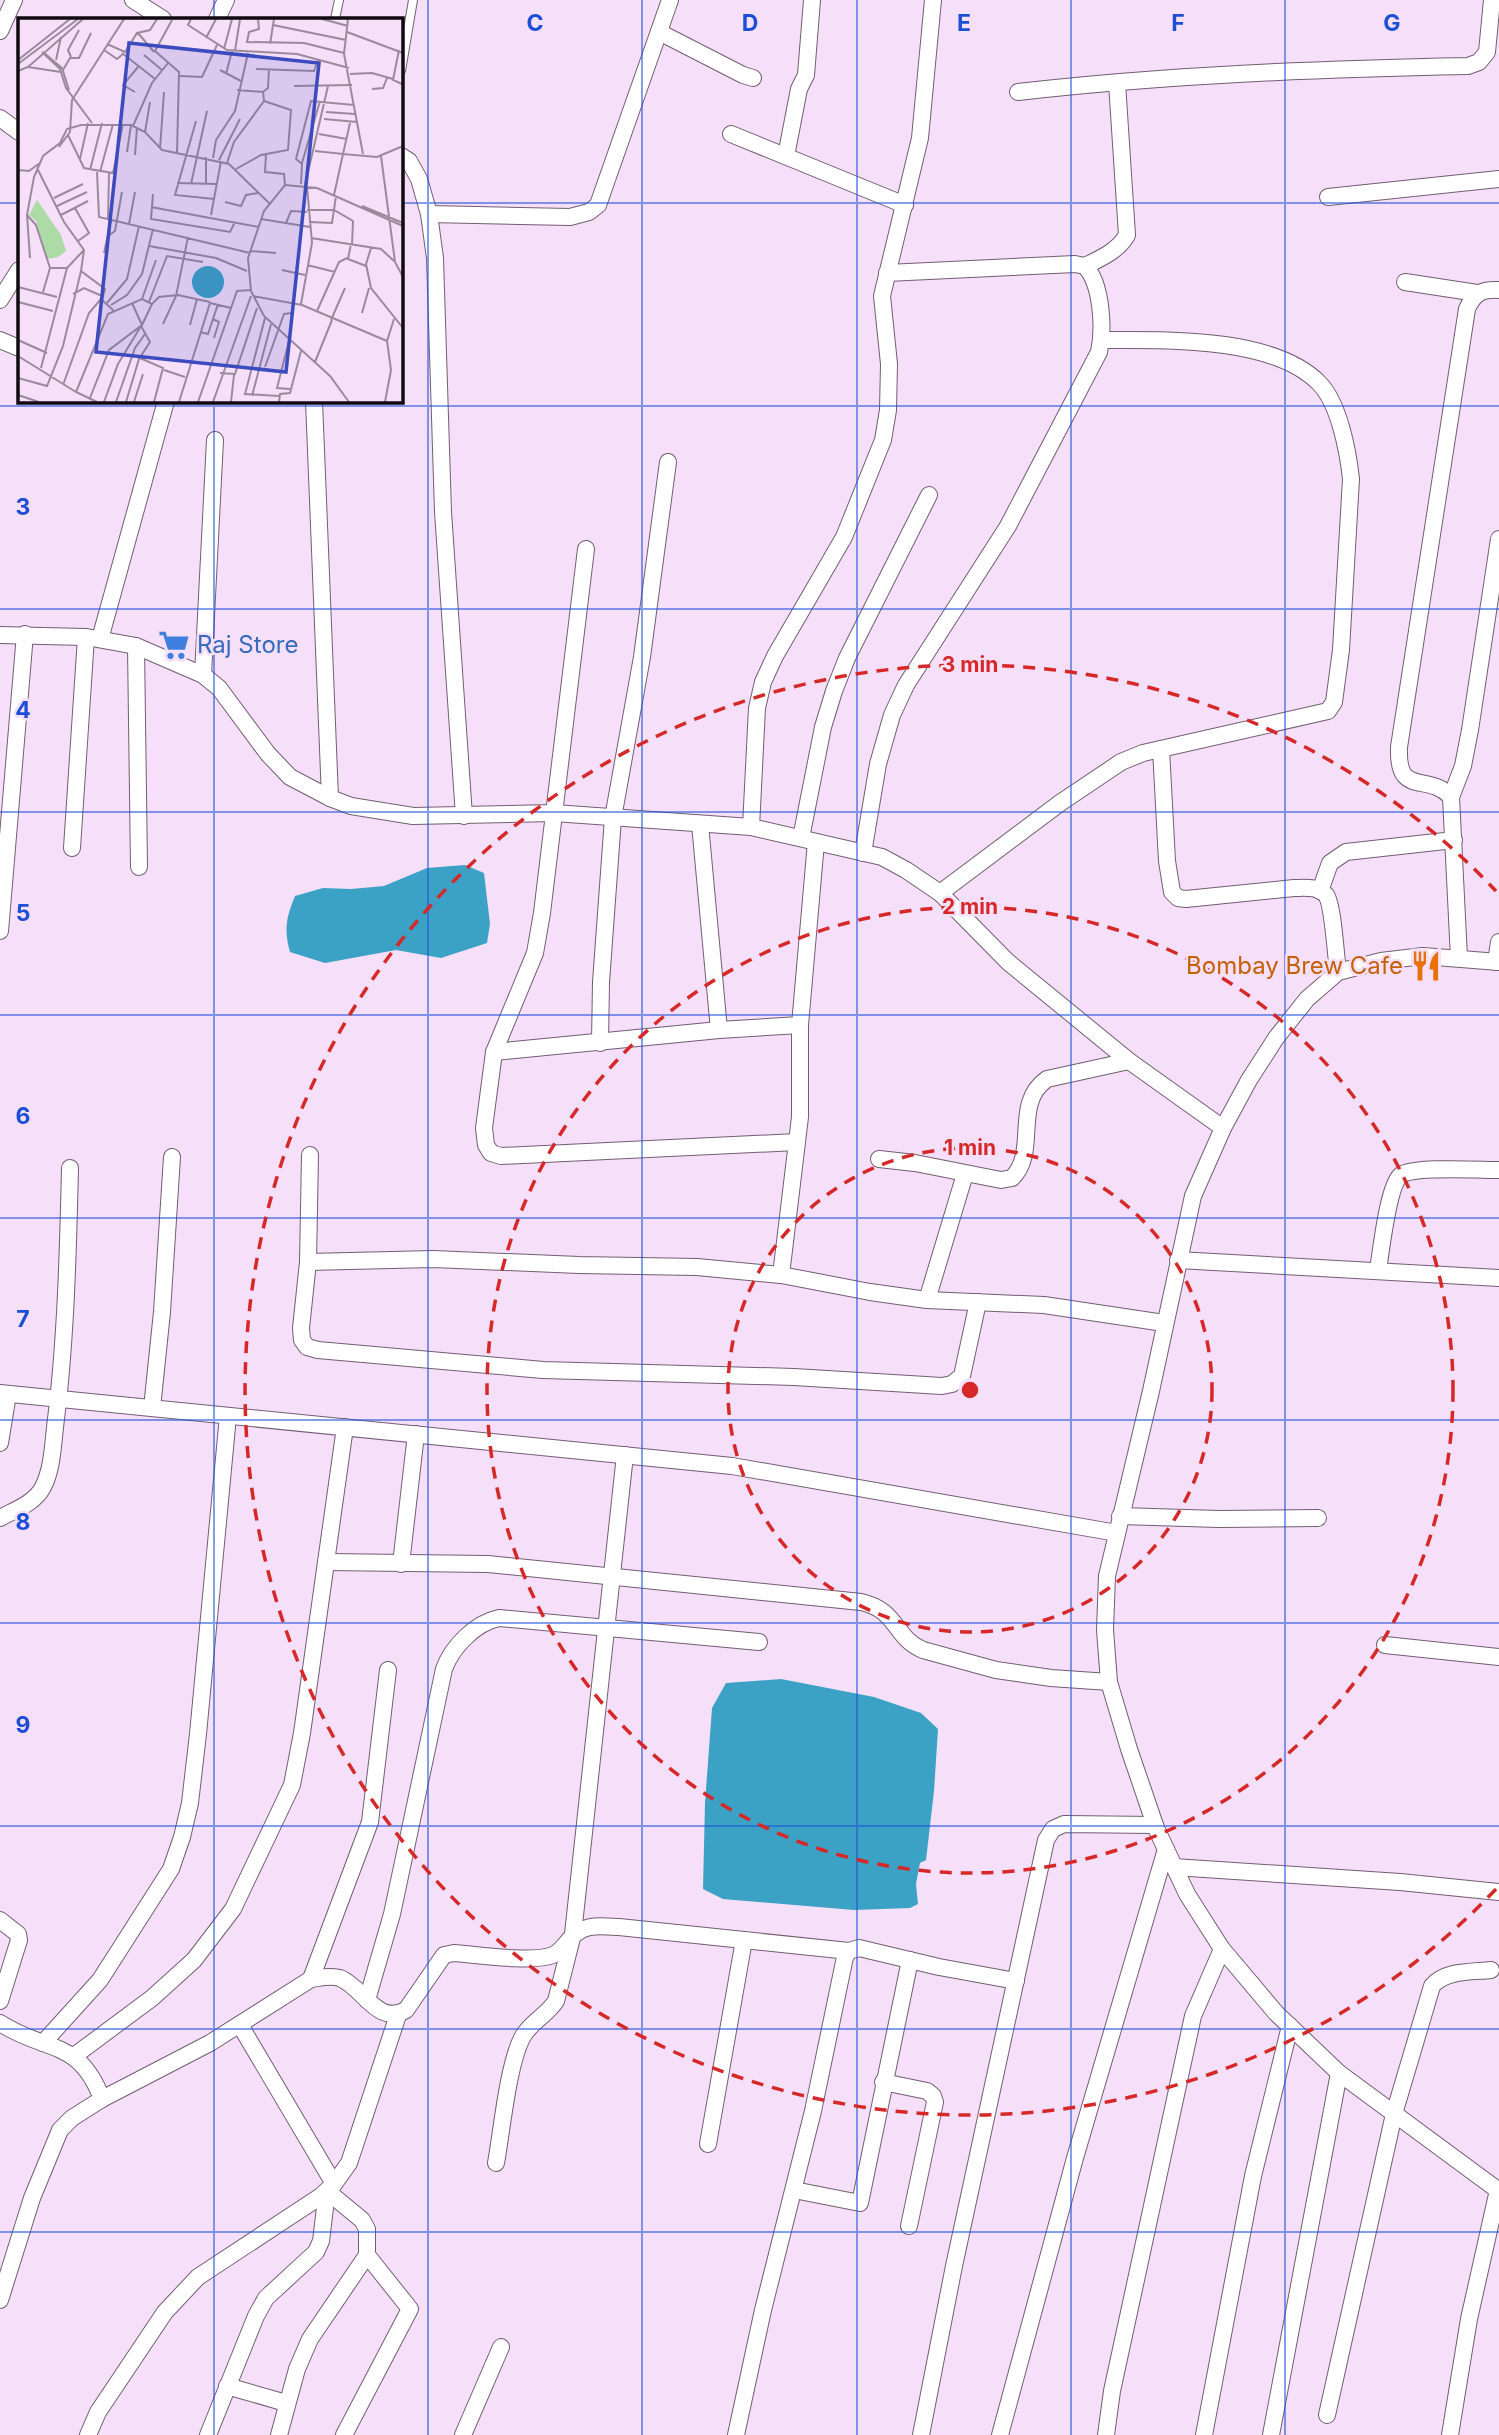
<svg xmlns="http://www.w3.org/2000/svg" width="1499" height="2435" viewBox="0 0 1499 2435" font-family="Inter,sans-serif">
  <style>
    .water { fill: #3ca2c5 }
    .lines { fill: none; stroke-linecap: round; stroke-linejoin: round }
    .service-casing { stroke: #725e73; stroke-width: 10 }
    .minor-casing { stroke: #725e73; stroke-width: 18 }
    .service { stroke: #fff; stroke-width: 8 }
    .minor { stroke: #fff; stroke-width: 16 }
    .grid { fill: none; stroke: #1d4ed8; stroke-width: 2; stroke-opacity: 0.55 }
    .ring { fill: none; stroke: #d62828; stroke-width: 3.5; stroke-dasharray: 12 9 }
    .labels { text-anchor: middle; stroke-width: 5; stroke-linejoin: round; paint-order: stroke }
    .shop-label { font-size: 24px; fill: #366cbe; stroke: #f6dff8; text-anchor: start }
    .food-label { font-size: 24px; fill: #c56008; stroke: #f6dff8; text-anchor: end }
    .inset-road { fill: none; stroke: #9b8a9c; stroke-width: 2 }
    .view { fill: #3c4bbe; fill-opacity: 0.15; stroke: #3c4bbe; stroke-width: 3.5 }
    .inset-edge { fill: none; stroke: #120a12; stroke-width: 3.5 }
    .grid-label { font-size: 23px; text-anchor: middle; font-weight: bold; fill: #1d4ed8; stroke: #f6dff8; stroke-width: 5; stroke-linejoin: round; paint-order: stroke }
    .centre { fill: #d62828; stroke: #f6dff8; stroke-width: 3.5 }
    .ring-label { font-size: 21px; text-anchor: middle; font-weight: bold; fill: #d62828; stroke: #f6dff8; stroke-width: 5; stroke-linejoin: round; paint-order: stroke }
  </style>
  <rect width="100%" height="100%" fill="#f6dff8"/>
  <g class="water">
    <path d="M465 865 484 873 490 924 487 943 441 958 396 950 325 963 290 952C284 929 286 918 295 896L323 888 351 889 384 886 427 868Z"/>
    <path d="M781 1679 874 1697 921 1713 938 1729 934 1791 926 1860 920 1863 916 1884 918 1904 910 1908 854 1910 723 1899 703 1889 705 1803 712 1708 726 1683Z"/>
  </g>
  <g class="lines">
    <g class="service-casing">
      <g id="service">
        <path d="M335 19 339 0"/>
        <path d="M401 71 413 0"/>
      </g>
    </g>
    <g class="minor-casing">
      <g id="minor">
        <path d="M133 0 163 19"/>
        <path d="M217 19 226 0"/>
        <path d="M0 31 14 0"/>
        <path d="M659 32 743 75 753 78"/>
        <path d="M1018 92C1167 75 1318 69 1468 66L1479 62 1487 52 1492 0"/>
        <path d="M0 118 19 132"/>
        <path d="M731 134 905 205"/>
        <path d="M401 156 409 161 419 179 429 214 435 258 443 512 464 816"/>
        <path d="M786 156 799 89 806 75 812 0"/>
        <path d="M1328 197 1499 179"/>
        <path d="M429 214 570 217 589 212 598 205 670 0"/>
        <path d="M1085 266C1101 258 1118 251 1127 235L1117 83"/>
        <path d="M1405 282 1477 293"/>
        <path d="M0 300 19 270"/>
        <path d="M0 340 19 348"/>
        <path d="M314 401 330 798"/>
        <path d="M586 549 542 913 535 953 494 1052 484 1128 486 1145 491 1153 501 1156 797 1142"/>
        <path d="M0 635 86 637 136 646 203 675 219 688 268 754 290 777 330 798 351 806 413 816 554 813 751 827 882 857 906 870 940 893 1008 962 1129 1061 1223 1128"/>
        <path d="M100 639 166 401"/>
        <path d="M136 646 139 867"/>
        <path d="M203 675 215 440"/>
        <path d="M1161 749 1167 861 1172 892 1178 898 1186 899 1294 888C1304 888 1318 886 1326 895 1333 904 1336 958 1338 972"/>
        <path d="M1451 797 1463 766 1470 730 1499 539"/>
        <path d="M700 824 719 1030"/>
        <path d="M751 827 757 708 763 682 775 656 844 537 883 440 888 410 889 364 882 296 920 138 933 0"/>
        <path d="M801 838 823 727 834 691 847 658 929 495"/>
        <path d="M72 848 86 637"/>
        <path d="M863 853 878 764 892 715 906 685 1008 526 1099 352C1104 329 1102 284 1085 266L1075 264 887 273"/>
        <path d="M1320 891 1330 863 1346 852 1454 840"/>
        <path d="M940 893 1060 803 1121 762 1143 753 1328 711 1334 702 1341 650 1351 479C1348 451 1339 403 1319 383 1273 336 1163 340 1102 340"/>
        <path d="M0 931 25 634"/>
        <path d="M1459 958 1451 797C1427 771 1397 799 1399 747L1467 309C1474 293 1482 289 1499 290"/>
        <path d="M1496 962 1499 942"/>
        <path d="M1499 962 1423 956 1381 961 1338 972 1307 999 1276 1038 1249 1080 1223 1128 1193 1196 1151 1391 1107 1576 1105 1630 1109 1682 1129 1749 1156 1828 1187 1894 1222 1949 1276 2013 1339 2073 1499 2191"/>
        <path d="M600 1043 601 982 613 818 642 657 668 462"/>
        <path d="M494 1052 719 1030 800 1025"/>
        <path d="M310 1155 308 1262 301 1328 302 1340 307 1347 318 1350 543 1370 794 1377 942 1386 952 1384 962 1376 978 1302"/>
        <path d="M879 1159 915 1163 1001 1180 1012 1178C1039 1152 1012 1103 1047 1079L1129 1061"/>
        <path d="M1178 1260 1499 1278"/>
        <path d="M308 1262 433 1259 579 1265 697 1267 781 1275 870 1292 927 1300 1044 1305 1164 1323"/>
        <path d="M1378 1270C1381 1252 1388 1185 1401 1175 1414 1166 1480 1170 1499 1170"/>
        <path d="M781 1275 800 1117V1025L816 842"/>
        <path d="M927 1300 965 1174"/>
        <path d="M0 1393 732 1466 1117 1533"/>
        <path d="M152 1408 162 1312 172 1157"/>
        <path d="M0 1443 8 1394"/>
        <path d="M1120 1516 1219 1519 1318 1518"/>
        <path d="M0 1518C15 1510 35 1503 43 1487 53 1468 53 1441 56 1419 66 1336 68 1252 70 1168"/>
        <path d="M326 1562 488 1564 861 1602C898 1610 894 1638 923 1650L996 1670 1051 1678 1109 1682"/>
        <path d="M401 1564 416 1434"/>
        <path d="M1385 1645 1499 1657"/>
        <path d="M1174 1867 1400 1882 1499 1892"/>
        <path d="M0 1920 18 1934 19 1940 0 2001"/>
        <path d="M311 1979 370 1822 388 1670"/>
        <path d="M367 2000 392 1914 444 1669C452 1647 475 1623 499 1618L759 1642"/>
        <path d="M0 2023C46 2053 79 2038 102 2099"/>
        <path d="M240 2025 334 2184"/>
        <path d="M43 2043 100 1980 171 1869 182 1837 190 1803 198 1734 228 1416"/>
        <path d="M74 2056 152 1998 194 1960 233 1909 292 1785 302 1733 345 1427"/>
        <path d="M883 2082 927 2091 933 2096 935 2102 909 2226"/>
        <path d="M708 2144 744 1940"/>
        <path d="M496 2163C502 2130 508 2063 523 2036 531 2022 547 2015 556 2001L573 1934 625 1455"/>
        <path d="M794 2190 860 2203 910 1960"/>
        <path d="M327 2191 362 2220 367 2229V2255L410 2309 344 2435"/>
        <path d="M0 2300 32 2198 60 2130 72 2118 102 2099 210 2043 311 1979C319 1978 331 1975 340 1978 364 1988 377 2026 406 2010L444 1955 454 1953C478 1955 533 1963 553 1955 560 1952 564 1946 569 1940 583 1923 599 1926 619 1927L849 1951"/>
        <path d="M227 2386 286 2403"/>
        <path d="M1327 2415 1394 2114 1432 1986C1445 1970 1472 1972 1491 1970"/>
        <path d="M88 2435 98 2412 165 2312 198 2277 321 2196 334 2184 349 2163 398 2015"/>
        <path d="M208 2435 256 2316 266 2298 316 2252 321 2241 327 2191"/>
        <path d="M279 2435 297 2369 310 2339 367 2255"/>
        <path d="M463 2435 501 2347"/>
        <path d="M736 2435 763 2310 813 2111 845 1957 849 1951 859 1948 939 1967 1016 1981"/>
        <path d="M921 2435 954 2266 1046 1840 1053 1829 1064 1824 1155 1825"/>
        <path d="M1000 2435 1075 2158 1166 1849"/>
        <path d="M1106 2435 1112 2391 1193 2016 1222 1949"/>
        <path d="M1204 2435 1253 2176 1290 2026"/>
        <path d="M1271 2435 1339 2073"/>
        <path d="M1450 2435 1469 2319 1498 2190"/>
      </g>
    </g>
    <use href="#service" class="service"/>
    <use href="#minor" class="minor"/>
  </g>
  <path class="grid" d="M214 0V19M428 0V2435M642 0V2435M857 0V2435M1071 0V2435M1285 0V2435M0 203H19M401 203H1499M214 401V2435M0 406H1499M0 609H1499M0 812H1499M0 1015H1499M0 1218H1499M0 1420H1499M0 1623H1499M0 1826H1499M0 2029H1499M0 2232H1499"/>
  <g class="ring">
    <circle cx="970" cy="1390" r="242"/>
    <circle cx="970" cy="1390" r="483"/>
    <path d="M1496 1889A725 725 0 1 1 1496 891"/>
  </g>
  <defs>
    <g id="supermarket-bare" transform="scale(2.415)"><path d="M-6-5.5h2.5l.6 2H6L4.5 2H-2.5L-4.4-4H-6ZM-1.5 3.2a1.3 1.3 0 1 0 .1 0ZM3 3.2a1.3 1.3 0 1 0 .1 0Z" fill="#3f7fe0" stroke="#f6dff8" stroke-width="2.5" paint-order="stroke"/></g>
    <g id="restaurant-bare" transform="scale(2.415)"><path d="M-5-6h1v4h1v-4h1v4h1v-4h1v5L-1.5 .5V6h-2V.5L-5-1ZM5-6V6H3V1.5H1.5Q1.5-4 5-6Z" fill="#e8710a" stroke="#f6dff8" stroke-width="2.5" paint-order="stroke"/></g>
  </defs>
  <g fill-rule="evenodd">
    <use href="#supermarket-bare" x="174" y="645"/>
    <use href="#restaurant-bare" x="1426" y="966"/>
  </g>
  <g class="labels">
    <g class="shop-label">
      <text x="197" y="653">Raj Store</text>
    </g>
    <g class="food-label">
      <text x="1403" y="974">Bombay Brew Cafe</text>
    </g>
  </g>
  <g transform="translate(18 18)">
    <rect width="385" height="385" fill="#f6dff8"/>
    <path d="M19 182 43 217 48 233 40 239 29 241 18 203 11 197Z" fill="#acdba5"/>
    <path d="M174 264a16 16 0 1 1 32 0a16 16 0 1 1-32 0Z" fill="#3ca2c5"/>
    <path class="inset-road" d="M173 1 170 7 209 32 279 36 331 50M240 1 241 11 231 14 229 24 286 25 326 35M304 1 330 8M330 1 326 36 345 136M154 2 137 33 161 54 159 135M255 7 328 22M329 14 385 35M120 15 136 34M188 20 198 1M89 26 107 34 119 15 132 12 139 1M252 26 256 1M206 31 214 1M86 32 99 41 105 36M381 32 375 62 384 66M217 33 222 1M24 34 42 51 48 70 74 105M25 34 44 50 51 72M104 35 137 61M126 37 144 52M53 39 50 32 61 12M0 42 52 1M38 42 43 19M0 46 60 1M10 49 43 54M238 51 296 53 300 42M45 52 52 40H61L73 15M202 52 223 63M0 53 10 49 65 1M208 56 214 33M332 56 354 55 375 61M162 58 184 59 199 27M276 68 334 67M354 71 365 70 369 60M117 74 105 67 120 49M245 74 250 70 251 51M308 94 337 96M306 101 339 104M178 103 157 177 196 181M115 108 134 65 150 45M127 114 132 84M301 116 329 121M50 117 66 150 95 155 105 106M41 129 52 114 54 82 106 1M142 131 146 74M297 133 325 136 332 105M109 134 113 107M248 136 247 154 266 156 267 167M117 137 119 109M363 138 377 244 385 259M195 140 198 122 217 93 230 35M62 141 70 105M201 142 222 101M209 145 216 124 246 83 245 74 219 72M284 145 302 83M218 151 243 137 270 132 273 92 246 83M0 152 11 153 22 145M20 152 46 204 66 232 63 253 87 271 84 282 96 293M72 152 84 105M79 154 81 199 232 235M82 154 95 106M159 165 198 166M188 165V139M173 166 189 93M283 166 284 146 278 141 293 83 336 87M287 167 310 68M135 176 133 201 212 214 217 204M316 177 325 136 359 139 385 128M36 180 65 166M207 184 223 188 228 177 240 175M39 188 69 174M344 188 385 205M133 189 241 209M57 190 71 215 60 223M289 192H316L335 203 334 227M9 197 18 207 32 250H49L66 232M43 197 70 183M193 197 203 143M243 201 292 209M90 202 91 155M291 204 314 205 318 178M268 205 273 193 289 194M111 206 117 174M90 218 97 213 104 174M293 220 363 231 376 243M333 226 330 241 348 248M131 228 198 240 229 253M353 230 348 246 353 270 385 310M233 233 258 235M86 235 93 202M12 240 9 197 16 159 25 138 42 125 49 111 63 107H113L127 114 144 132 211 146 251 185M289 247 317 254M264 252 287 257M0 269 39 279M25 274 32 250M55 276 66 270 84 278M235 278 284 287 369 323M124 281 138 242M0 284 35 293M131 284 149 238 185 244M89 285 109 261 121 208M114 285 124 307M283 286 294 225 289 168M93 287 109 277 124 256 135 211M299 293 321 244 329 240M344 295 351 270M247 300 227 376 261 378M195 301 201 304 196 320M313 302 327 270M145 306 158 278 170 219M172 307 179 281M182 314 190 316 200 286M0 322 29 335M271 323 259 370 272 371M0 338 58 374M122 340 145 350 136 384M297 344 314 302M247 349 266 296 274 295M23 350 49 250M146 352 167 359M202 355 217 356 239 290M0 360 29 368 45 328 63 253M45 367 71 295 83 281M0 377 21 384M234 378 253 306M72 380 91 332 124 307 134 286M79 384 58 374 90 296 124 281 134 286 141 279 160 277 192 284M86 384 100 346 123 308M98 384 117 330 127 316M108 384 121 341 132 324 123 308M116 384 125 356M161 384 192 285 213 290M180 384 219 273 233 272M195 384 233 278M213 384 216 357M261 384 262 376 272 375 283 333M331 384 312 358 246 298 233 273 230 240 246 193 267 167 299 170 385 208M367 384 373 352 369 323 376 301"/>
    <path class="view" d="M111 25 301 45 268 354 78 334Z"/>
    <rect width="385" height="385" class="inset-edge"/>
  </g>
  <g class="grid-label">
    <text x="535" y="31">C</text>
    <text x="750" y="31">D</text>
    <text x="964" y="31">E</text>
    <text x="1178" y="31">F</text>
    <text x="1392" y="31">G</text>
    <text x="23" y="515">3</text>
    <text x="23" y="718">4</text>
    <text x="23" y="921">5</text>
    <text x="23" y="1124">6</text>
    <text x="23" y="1327">7</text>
    <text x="23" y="1530">8</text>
    <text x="23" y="1733">9</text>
  </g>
  <circle cx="970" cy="1390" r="10" class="centre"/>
  <g class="ring-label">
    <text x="970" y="672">3 min</text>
    <text x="970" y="914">2 min</text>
    <text x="970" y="1155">1 min</text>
  </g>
</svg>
